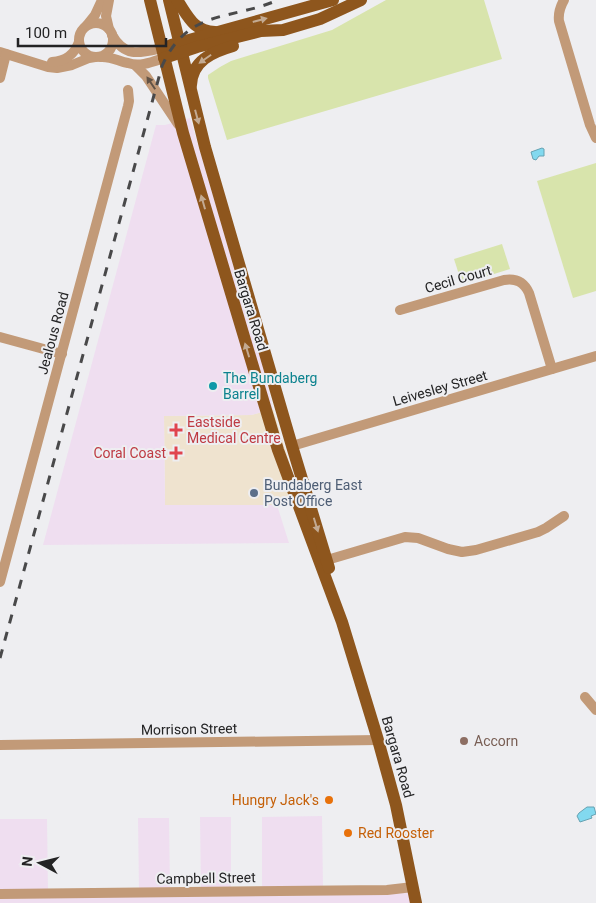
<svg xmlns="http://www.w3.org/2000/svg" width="596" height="903" viewBox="0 0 596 903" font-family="Roboto,sans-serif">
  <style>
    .commercial { fill: #efe3cf }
    .industrial { fill: #efdef0 }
    .green { fill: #d8e4ac }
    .water { fill: #82d9ef; stroke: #66a2b2 }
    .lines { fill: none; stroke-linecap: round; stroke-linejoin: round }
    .minor { stroke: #c29a78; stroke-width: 10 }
    .major { stroke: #8e561d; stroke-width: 12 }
    .rail { stroke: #49494a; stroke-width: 3; stroke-dasharray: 9 9; stroke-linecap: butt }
    .oneway { fill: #c3aa92 }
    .oneway2 { fill: #635346 }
    .culture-dot { fill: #0f9aa8; stroke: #eeeef1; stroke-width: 2 }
    .health-dot { fill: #e0444e; stroke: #eeeef1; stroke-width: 2 }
    .service-dot { fill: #5c6f8a; stroke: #eeeef1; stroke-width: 2 }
    .education-dot { fill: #8d6e63; stroke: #eeeef1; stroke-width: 2 }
    .food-dot { fill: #e8710a; stroke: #eeeef1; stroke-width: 2 }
    .labels { text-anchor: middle; stroke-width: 4; stroke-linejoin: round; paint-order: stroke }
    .street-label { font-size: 14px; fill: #232324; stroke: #eeeef1 }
    .culture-label { font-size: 14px; fill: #0d838f; stroke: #eeeef1; text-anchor: start }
    .health-label { font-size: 14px; fill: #be3a42; stroke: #eeeef1; text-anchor: start }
    .service-label { font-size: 14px; fill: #4e5e75; stroke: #eeeef1; text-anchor: start }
    .education-label { font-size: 14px; fill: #785e54; stroke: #eeeef1; text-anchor: start }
    .food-label { font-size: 14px; fill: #c56008; stroke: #eeeef1; text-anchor: end }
  </style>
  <rect width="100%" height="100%" fill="#eeeef1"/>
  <path class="commercial" d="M273 409 300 498 277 505 165 506 164 416 251 415Z"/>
  <g class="industrial">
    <path d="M190 118 262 362 273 409 251 415 164 416 165 505H277L289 543 43 545 156 125H165Z"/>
    <path d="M322 816 323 889 413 886 417 903H0V819H47L48 892 139 891 138 818H169L170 890H201L200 817H231V890L262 889V817Z"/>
  </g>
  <g class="green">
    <path d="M386 0H484L502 59 227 140 208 78V75L220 67 231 61 332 30Z"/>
    <path d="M596 163V291L573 298 537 181Z"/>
    <path d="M502 244 510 269 462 284 454 259Z"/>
  </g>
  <g class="water">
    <path d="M542 148 544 149V156H539L536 160 533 159 531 152Z"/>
    <path d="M587 807H594L596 814 591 816 592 818 580 822 577 816 579 813Z"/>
  </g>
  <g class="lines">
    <g class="minor">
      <path d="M564 0C560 7 558 13 559 21L590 125 596 138"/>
      <circle cx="96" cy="40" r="17"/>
      <path d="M87 25 95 15 102 0"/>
      <path d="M109 29 106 16 109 0"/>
      <path d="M112 35C125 58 140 53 162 48"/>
      <path d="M0 52 48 67 57 68 72 65 89 58 95 57"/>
      <path d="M100 57C111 56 118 61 128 63 140 67 152 62 164 58"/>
      <path d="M52 62C66 61 74 55 79 42"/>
      <path d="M135 65 146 76 178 124"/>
      <path d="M0 78 6 54"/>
      <path d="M400 310 504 280C516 278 524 282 529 293L552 369"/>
      <path d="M0 337 62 354"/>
      <path d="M292 446 596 356"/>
      <path d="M327 560 405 537 418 538 448 549 462 552 476 550 538 532 546 528 564 516"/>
      <path d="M0 582 128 106 129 101 128 90"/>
      <path d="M585 697 596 710"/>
      <path d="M0 745 378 740"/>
      <path d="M0 894 387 890 413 887"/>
    </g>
    <g class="major">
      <path d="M150 0 183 133 278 450 342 622 378 740 396 805 416 903"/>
      <path d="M169 0 205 147 292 446 329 568"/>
      <path d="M177 0C188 16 193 31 215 32"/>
      <path d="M171 45 333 0"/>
      <path d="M164 58 197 47 261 31 283 30 320 19 361 0"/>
      <path d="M191 85C192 61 212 52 233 46"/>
    </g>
    <path class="rail" d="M0 658 162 66C188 8 230 21 278 0"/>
  </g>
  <defs><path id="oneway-solid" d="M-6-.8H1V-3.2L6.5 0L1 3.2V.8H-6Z" transform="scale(1.25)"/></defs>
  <g class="oneway">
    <use href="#oneway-solid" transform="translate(260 20) rotate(-15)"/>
    <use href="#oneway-solid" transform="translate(205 59) rotate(145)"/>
    <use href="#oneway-solid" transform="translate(197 117) rotate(75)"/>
    <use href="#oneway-solid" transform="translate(203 202) rotate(-106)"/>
    <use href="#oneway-solid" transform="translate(247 350) rotate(-107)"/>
    <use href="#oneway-solid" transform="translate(316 525) rotate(73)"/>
  </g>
  <use class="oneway2" href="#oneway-solid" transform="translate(151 83) rotate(-124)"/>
  <circle class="culture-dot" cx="213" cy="386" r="5"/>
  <g class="health-dot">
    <path d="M173.5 422.5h5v5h5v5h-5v5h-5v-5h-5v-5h5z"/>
    <path d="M173.5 445.5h5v5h5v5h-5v5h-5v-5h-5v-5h5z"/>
  </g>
  <circle class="service-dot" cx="254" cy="493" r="5"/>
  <circle class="education-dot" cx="464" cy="741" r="5"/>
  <g class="food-dot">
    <circle cx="329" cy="800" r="5"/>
    <circle cx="348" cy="833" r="5"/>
  </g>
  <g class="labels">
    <g class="street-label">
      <text transform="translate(458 279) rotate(-16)" y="5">Cecil Court</text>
      <text transform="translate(251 310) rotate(73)" y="5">Bargara Road</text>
      <text transform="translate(53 333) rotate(-75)" y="5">Jealous Road</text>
      <text transform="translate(440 388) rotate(-16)" y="5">Leivesley Street</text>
      <text transform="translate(189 729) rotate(-1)" y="5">Morrison Street</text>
      <text transform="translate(398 757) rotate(74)" y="5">Bargara Road</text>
      <text transform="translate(206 878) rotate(-1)" y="5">Campbell Street</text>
    </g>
    <g class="culture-label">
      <text x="223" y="383">The Bundaberg<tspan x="223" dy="16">Barrel</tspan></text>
    </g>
    <g class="health-label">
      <text x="187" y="427">Eastside<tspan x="187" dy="16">Medical Centre</tspan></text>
      <text x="166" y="458" text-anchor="end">Coral Coast</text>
    </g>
    <g class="service-label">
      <text x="264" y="490">Bundaberg East<tspan x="264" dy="16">Post Office</tspan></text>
    </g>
    <g class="education-label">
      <text x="474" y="746">Accorn</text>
    </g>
    <g class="food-label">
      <text x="319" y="805">Hungry Jack's</text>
      <text x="358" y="838" text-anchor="start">Red Rooster</text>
    </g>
  </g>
  <g transform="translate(40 863) rotate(277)" stroke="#eeeef1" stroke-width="4" paint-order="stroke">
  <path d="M0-4L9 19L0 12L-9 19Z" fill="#232324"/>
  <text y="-8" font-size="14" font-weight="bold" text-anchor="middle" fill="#232324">N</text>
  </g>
  <path d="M18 38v8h148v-8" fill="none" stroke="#232324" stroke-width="2.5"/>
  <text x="25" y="38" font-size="15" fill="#232324" stroke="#eeeef1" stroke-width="4" paint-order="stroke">100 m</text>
</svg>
